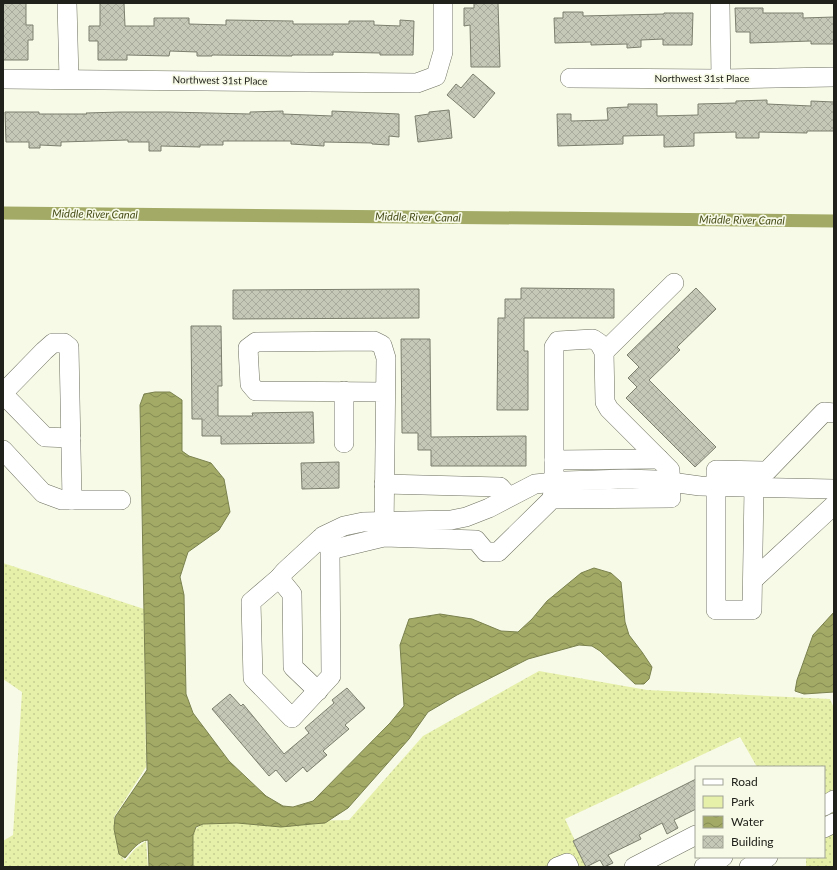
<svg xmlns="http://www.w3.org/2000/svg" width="837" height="870" viewBox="0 0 837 870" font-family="Lato,sans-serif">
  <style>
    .green { fill: url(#green-dots) }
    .water { fill: url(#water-waves); stroke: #7b814e }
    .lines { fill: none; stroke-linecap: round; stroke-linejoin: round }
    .canal { stroke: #a2aa65; stroke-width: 13 }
    .building { fill: url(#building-cross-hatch); stroke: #7c7f6e }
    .minor-casing { stroke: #6d6f5f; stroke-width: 20 }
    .minor { stroke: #fff; stroke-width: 19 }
    .labels { text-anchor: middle; stroke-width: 3.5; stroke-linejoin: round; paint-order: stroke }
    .street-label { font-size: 10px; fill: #20211a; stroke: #f7fae7 }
    .water-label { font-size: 11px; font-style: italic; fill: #484d19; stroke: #f7fae7 }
  </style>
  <defs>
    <pattern id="green-dots" width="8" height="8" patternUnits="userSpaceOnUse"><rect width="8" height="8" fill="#e7f0a9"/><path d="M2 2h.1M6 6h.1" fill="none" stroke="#c6ce91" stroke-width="1.8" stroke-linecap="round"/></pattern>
    <pattern id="water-waves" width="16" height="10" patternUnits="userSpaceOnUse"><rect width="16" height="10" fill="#a2aa65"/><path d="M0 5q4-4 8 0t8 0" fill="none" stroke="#848a52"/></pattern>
    <pattern id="building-cross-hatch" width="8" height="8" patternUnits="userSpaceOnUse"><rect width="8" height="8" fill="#c5c8b6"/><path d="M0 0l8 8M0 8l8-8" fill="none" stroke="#a9ac9c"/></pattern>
  </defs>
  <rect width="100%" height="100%" fill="#f7fae7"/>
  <g class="green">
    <path d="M3 563 144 609 146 767 114 817 118 850 125 861 135 849 146 841 148 867H3V841L13 835 22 692 3 679Z"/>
    <path d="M539 671 647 690 830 699 834 708V867H806V857H824V767H757L740 737 565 819 587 867H192V832L203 823 349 820 423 736Z"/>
  </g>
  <g class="water">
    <path d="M155 392H170L182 400V451L189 456 211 463 224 479 230 512 219 530 188 552 180 577 184 595 186 694 193 713 229 761 266 796 283 806 293 807 313 801 390 723 404 706 400 645 409 619 440 614 472 619 501 631 518 632 532 619 547 601 581 573 594 568 611 573 621 582 625 622 629 635 642 652 652 667 649 679 644 684H635L600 651 592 646 579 645 528 659 457 695 428 712 409 739 348 808 325 823 312 824 281 827 237 823 203 824 196 827 193 835V867H149L148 840C139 840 131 851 125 858L119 854 114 829 115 817 147 770 140 405 144 394Z"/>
    <path d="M834 612V692L804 694 795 691 797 680 813 635Z"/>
  </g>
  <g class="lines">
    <path class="canal" d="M3 213 834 221"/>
  </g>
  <g class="building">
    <path d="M3 3H26V25H33V40H28V60H3Z"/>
    <path d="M100 3H124L125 26H154V18H189V24L226 25V20L293 21V24H349V21H374V25L400 26V20L414 21 413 55H380V53L333 52V55H292V56L212 55V56H197V52L170 51 169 56 127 55V60H98V41H89V26H100Z"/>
    <path d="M474 3H498L500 67H471L470 25 464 26V8H474Z"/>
    <path d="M735 8H763V13H803V18L834 17V44H811V41L750 43V32H736Z"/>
    <path d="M563 12H583V16L664 14V13H693L692 45H663V39L641 40V47L627 48V44L591 45V42L555 43 554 18H563Z"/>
    <path d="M473 74 495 93 474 118 447 95 456 84 461 88Z"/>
    <path d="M767 100V104L811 106V101L834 102V131H807V133L759 132V138H736V132L694 133V146L664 147V135L623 136V144L558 146 557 114H571V121L608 120 607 108 628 107V104H657V116L698 115V104L736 103V101Z"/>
    <path d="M449 110 452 138 418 142 415 116 429 114V112Z"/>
    <path d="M283 111V114L332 116V111L399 114V137L389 136V145L372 144V143L324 142V146L291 144V141H223V145H200V147L161 146V151H149V142H128V140L61 142V146L40 145V148H29V142H6L5 112H39V114H87L86 113 120 112H169L250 114V112Z"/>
    <path d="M521 288 614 289V318H524V351H528V410H497L498 318H505V299H521Z"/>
    <path d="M696 288 716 309 677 347 680 350 649 380 716 447 695 467 626 398 637 387 628 378 639 367 627 355Z"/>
    <path d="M419 289V318L233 319V290Z"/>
    <path d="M191 326H221L222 386H218V416H253L252 413 313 412 314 443 221 444V436H202V419H192Z"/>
    <path d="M401 339H430L431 437 526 436V466H431V450H418V433H402Z"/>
    <path d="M339 462V488L302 489 301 463Z"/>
    <path d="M347 688 365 708 345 725 349 729 323 751 327 755 307 772 303 767 286 782 276 770 269 776 212 709 230 694 241 706 243 704 284 754 309 733 305 728 334 703 332 700Z"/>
    <path d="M696 779V809L674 820 678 828 667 834 662 823 639 835 641 839 608 855 613 863 604 867 600 860 586 867 573 841Z"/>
  </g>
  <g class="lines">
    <g class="minor-casing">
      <g id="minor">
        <path d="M67 3 69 79"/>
        <path d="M720 3 721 79"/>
        <path d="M570 78 721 79 834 77"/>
        <path d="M3 79 417 83 436 76 443 52V3"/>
        <path d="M604 352 674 283"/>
        <path d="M344 391V443"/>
        <path d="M3 393 44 351 53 343H64L69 347 72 500"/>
        <path d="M3 394 45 437 71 438"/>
        <path d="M3 450 43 493 62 500H121"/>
        <path d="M554 460 659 459"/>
        <path d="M384 484 500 487 509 497"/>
        <path d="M754 488 752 610H716V470L767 471 824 412 834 413"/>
        <path d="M384 533 386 358 382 345 374 341 256 342 248 348 250 384 256 391 385 392"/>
        <path d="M323 536 330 550 331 676 292 718 253 678 251 602 279 578 285 571 323 536 344 526 363 522 451 520 466 517 489 508 535 484 565 481 625 479 656 480 700 486 834 489"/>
        <path d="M330 550 384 537 476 540 486 552H498L552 499 671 498 670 470 609 409 605 402 604 352 599 343 593 339 558 341 554 347V482L552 499"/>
        <path d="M279 578 292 594 293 667 318 691"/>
        <path d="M753 580 834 505"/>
        <path d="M824 806 834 800"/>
        <path d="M824 828 834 823"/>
        <path d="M557 867 567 863 569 867"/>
        <path d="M634 867 696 835"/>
        <path d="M704 867 723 857"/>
        <path d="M749 867 768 857"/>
      </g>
    </g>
    <use href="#minor" class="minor"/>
  </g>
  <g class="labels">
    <g class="street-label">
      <text x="702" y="82">Northwest 31st Place</text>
      <text transform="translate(220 80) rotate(1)" y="4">Northwest 31st Place</text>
    </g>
    <g class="water-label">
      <text transform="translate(95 214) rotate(1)" y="4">Middle River Canal</text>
      <text transform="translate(418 217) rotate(1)" y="4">Middle River Canal</text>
      <text transform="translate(742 220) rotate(1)" y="4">Middle River Canal</text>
    </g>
  </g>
  <rect width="837" height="870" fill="none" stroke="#20211a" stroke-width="8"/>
  <rect x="695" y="766" width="130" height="92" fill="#f7fae7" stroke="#a1a395"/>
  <rect x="703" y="779" width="20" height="6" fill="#ffffff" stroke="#a1a395"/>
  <text x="731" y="786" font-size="12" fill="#20211a">Road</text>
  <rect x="703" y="796" width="20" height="12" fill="#e7f0a9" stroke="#a1a395"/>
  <text x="731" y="806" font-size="12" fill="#20211a">Park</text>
  <rect x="703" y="816" width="20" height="12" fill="url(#water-waves)" stroke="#a1a395"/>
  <text x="731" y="826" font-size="12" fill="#20211a">Water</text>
  <rect x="703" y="836" width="20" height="12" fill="url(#building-cross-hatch)" stroke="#a1a395"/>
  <text x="731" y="846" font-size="12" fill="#20211a">Building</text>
</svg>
